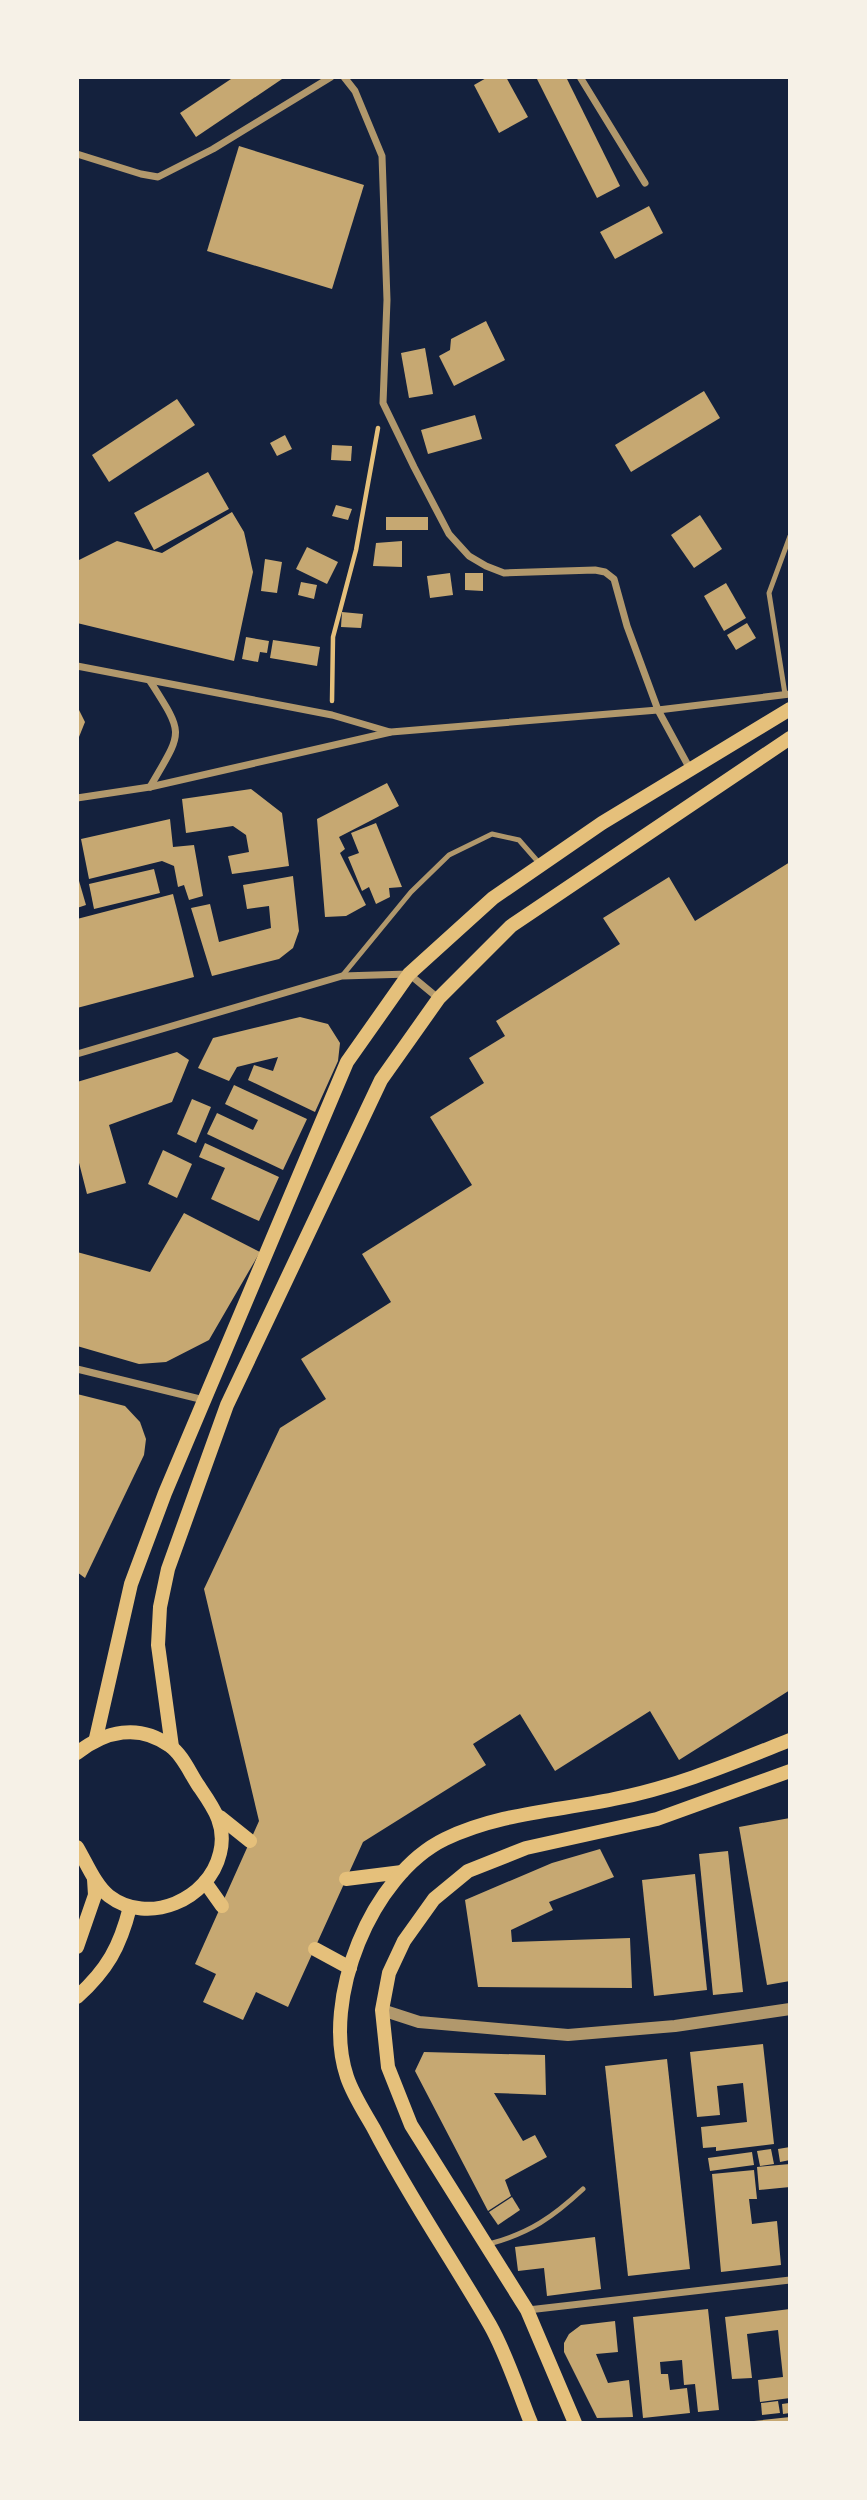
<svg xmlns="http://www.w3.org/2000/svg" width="867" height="2500" viewBox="0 0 867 2500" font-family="'Nunito Sans',sans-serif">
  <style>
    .building { fill: #c6a872 }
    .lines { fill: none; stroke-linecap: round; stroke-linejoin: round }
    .path { stroke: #e5c07b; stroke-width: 4.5 }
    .service { stroke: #b1986c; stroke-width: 5 }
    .minor { stroke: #b1986c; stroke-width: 7 }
    .tertiary { stroke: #b1986c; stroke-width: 12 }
    .secondary { stroke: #e5c07b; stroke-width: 14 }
  </style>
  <rect width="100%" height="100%" fill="#14213d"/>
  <g class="building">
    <path d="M234 77H285L196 137 180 113Z"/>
    <path d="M488 77H506L528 117 499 133 474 85Z"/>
    <path d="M536 77H566L620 186 597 198Z"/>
    <path d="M239 146 364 185 332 289 207 251Z"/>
    <path d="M649 206 663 233 615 259 600 232Z"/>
    <path d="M486 321 505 360 454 386 439 356 450 350 451 339Z"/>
    <path d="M425 348 433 394 409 398 401 353Z"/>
    <path d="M704 391 720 418 631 472 615 445Z"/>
    <path d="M177 399 195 425 109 482 92 455Z"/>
    <path d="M475 415 482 439 428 454 421 430Z"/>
    <path d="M285 435 292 449 277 456 270 443Z"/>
    <path d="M332 445 352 446 351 461 331 460Z"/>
    <path d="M208 472 229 509 154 550 134 513Z"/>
    <path d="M336 505 352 509 348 520 332 516Z"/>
    <path d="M232 512 244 532 253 572 234 661 77 623V561L117 541 162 553Z"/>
    <path d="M700 515 722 549 694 568 671 535Z"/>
    <rect x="386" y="517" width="42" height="13"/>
    <path d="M402 541V567L373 566 376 543Z"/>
    <path d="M307 547 338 562 327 584 296 569Z"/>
    <path d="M265 559 282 562 277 593 261 591Z"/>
    <path d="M450 573 453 595 430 598 427 576Z"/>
    <path d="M465 573H483V591L465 590Z"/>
    <path d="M301 582 317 585 314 599 298 595Z"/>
    <path d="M726 583 746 618 724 631 704 596Z"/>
    <path d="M342 612 363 614 361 628 341 627Z"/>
    <path d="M747 623 756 638 736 650 727 635Z"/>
    <path d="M246 637 269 641 267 653 260 652 258 662 242 659Z"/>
    <path d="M273 640 320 647 317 666 270 658Z"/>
    <path d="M77 706 85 722 77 742Z"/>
    <path d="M387 783 399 806 339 837 345 849 340 853 366 905 346 916 325 917 317 819Z"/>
    <path d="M251 789 282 813 289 866 232 874 228 856 249 852 246 835 233 826 186 833 182 799Z"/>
    <path d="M170 819 173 847 194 845 203 896 189 900 184 885 178 887 174 866 162 861 89 879 81 839Z"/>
    <path d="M376 823 402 887 389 888 390 897 376 904 369 887 362 891 348 857 359 853 351 833Z"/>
    <path d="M790 862V1690L679 1760 650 1711 555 1771 520 1714 473 1744 486 1765 363 1842 288 2007 256 1992 243 2020 203 2002 216 1974 195 1964 259 1821 204 1589 280 1428 326 1399 301 1359 391 1302 362 1254 472 1185 430 1117 484 1083 469 1058 505 1036 496 1021 620 944 603 918 669 877 695 921Z"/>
    <path d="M154 869 160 893 94 909 89 884Z"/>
    <path d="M77 874 86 905 77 908Z"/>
    <path d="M293 876 299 931 293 948 279 959 212 976 191 908 210 904 219 942 271 928 269 906 247 909 243 885Z"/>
    <path d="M173 894 194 977 77 1008V919Z"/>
    <path d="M300 1017 328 1024 340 1043 338 1061 315 1112 248 1080 254 1065 273 1071 278 1057 237 1067 229 1081 198 1068 213 1038Z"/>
    <path d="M177 1052 189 1060 172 1102 109 1125 126 1183 87 1194 77 1155V1082Z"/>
    <path d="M234 1085 307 1119 283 1170 207 1134 217 1113 253 1130 258 1120 225 1104Z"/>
    <path d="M192 1099 211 1107 196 1143 177 1134Z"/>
    <path d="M205 1143 279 1177 259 1221 211 1199 225 1168 199 1157Z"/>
    <path d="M163 1150 192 1164 177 1198 148 1184Z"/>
    <path d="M184 1213 260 1252 209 1340 166 1362 139 1364 77 1346V1252L150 1272Z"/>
    <path d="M77 1394 125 1406 140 1422 146 1439 144 1455 85 1578 77 1572Z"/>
    <path d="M790 1818V1981L767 1985 739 1827Z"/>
    <path d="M600 1849 614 1877 549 1902 553 1910 511 1930 512 1942 630 1938 632 1988 478 1987 465 1900 552 1863Z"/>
    <path d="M728 1851 743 1992 713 1995 699 1854Z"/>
    <path d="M695 1874 707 1990 654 1996 642 1880Z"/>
    <path d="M763 2044 774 2144 716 2151V2147L703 2148 701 2127 747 2122 743 2083 717 2086 720 2115 697 2117 690 2052Z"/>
    <path d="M424 2052 545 2055 546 2095 494 2093 523 2141 535 2135 547 2157 505 2180 511 2196 488 2211 415 2071Z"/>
    <path d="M667 2059 690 2269 628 2276 605 2066Z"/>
    <path d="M790 2147V2160L780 2162 778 2149Z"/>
    <path d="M771 2149 774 2164 760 2166 757 2151Z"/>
    <path d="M752 2152 754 2165 710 2171 708 2158Z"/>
    <path d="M790 2164V2187L759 2190 757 2167Z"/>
    <path d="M754 2170 757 2199H749L752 2224 777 2221 781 2265 721 2272 712 2174Z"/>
    <path d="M512 2197 520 2210 498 2225 489 2212Z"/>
    <path d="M595 2237 601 2289 547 2296 544 2268 518 2271 515 2247Z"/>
    <path d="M708 2309 719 2410 698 2412 695 2384 684 2385 682 2360 660 2362 661 2374H668L670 2390 687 2388 690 2413 643 2418 633 2317Z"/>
    <path d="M790 2309V2398L760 2402 758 2380 783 2377 778 2330 747 2334 752 2378 732 2379 725 2317Z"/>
    <path d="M615 2321 618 2352 596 2354 608 2383 629 2380 633 2417 597 2418 564 2352V2343L569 2334 581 2325Z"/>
    <path d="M778 2401 780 2413 762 2415 761 2403Z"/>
    <path d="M789 2403 790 2413 783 2414 782 2404Z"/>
    <path d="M790 2417V2423H754V2421Z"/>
  </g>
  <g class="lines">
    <path class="path" d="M332 701 333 637 356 550 378 428"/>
    <g class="service">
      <path d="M785 694 769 593 790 536"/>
      <path d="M342 976 411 892 449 855 492 834 519 840 540 864"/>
      <path d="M489 2244C530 2233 553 2217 583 2189"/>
    </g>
    <g class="minor">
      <path d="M344 77 355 91 382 156 387 300 383 403 414 467 449 534 469 556 486 566 504 573 595 570 605 572 614 579 627 626 658 710 690 769"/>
      <path d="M580 77 645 183"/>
      <path d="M77 154 141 174 158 177 213 149 331 77"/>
      <path d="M77 666 332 715 390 732"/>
      <path d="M150 681C185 736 183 730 150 787"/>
      <path d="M77 798 150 787 391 732 658 710 790 694"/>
      <path d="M77 1054 342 976 409 974 438 998"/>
      <path d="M77 1369 204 1400"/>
      <path d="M528 2310 790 2280"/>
    </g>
    <path class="tertiary" d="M382 2010 419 2022 568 2035 675 2026 790 2009"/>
    <g class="secondary">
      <path d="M96 1738 131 1584 165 1493 347 1062 409 974 493 898 602 823 790 709"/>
      <path d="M172 1747 158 1645 160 1607 168 1569 227 1405 381 1080 439 998 511 926 790 738"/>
      <path d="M77 1753C105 1731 139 1723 170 1746 182 1754 190 1773 198 1785 213 1807 227 1825 220 1853 209 1900 148 1926 109 1896 95 1885 86 1862 77 1847"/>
      <path d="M220 1817 250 1841"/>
      <path d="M346 1879 402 1872"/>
      <path d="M205 1882 222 1906"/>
      <path d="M77 1947 95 1895 94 1879"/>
      <path d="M315 1949 350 1968"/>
      <path d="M77 1997C107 1970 120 1947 130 1907"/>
      <path d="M531 2423C518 2391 507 2355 490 2325 452 2259 409 2197 374 2129 365 2113 353 2095 347 2077 321 2000 371 1875 445 1839 499 1813 557 1811 614 1799 676 1787 732 1763 790 1740"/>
      <path d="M575 2423 527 2310 411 2125 388 2067 382 2010 389 1973 404 1941 434 1899 468 1871 526 1848 657 1819 790 1771"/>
    </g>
  </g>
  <rect width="867" height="2500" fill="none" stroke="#f6f1e7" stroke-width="158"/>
</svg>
